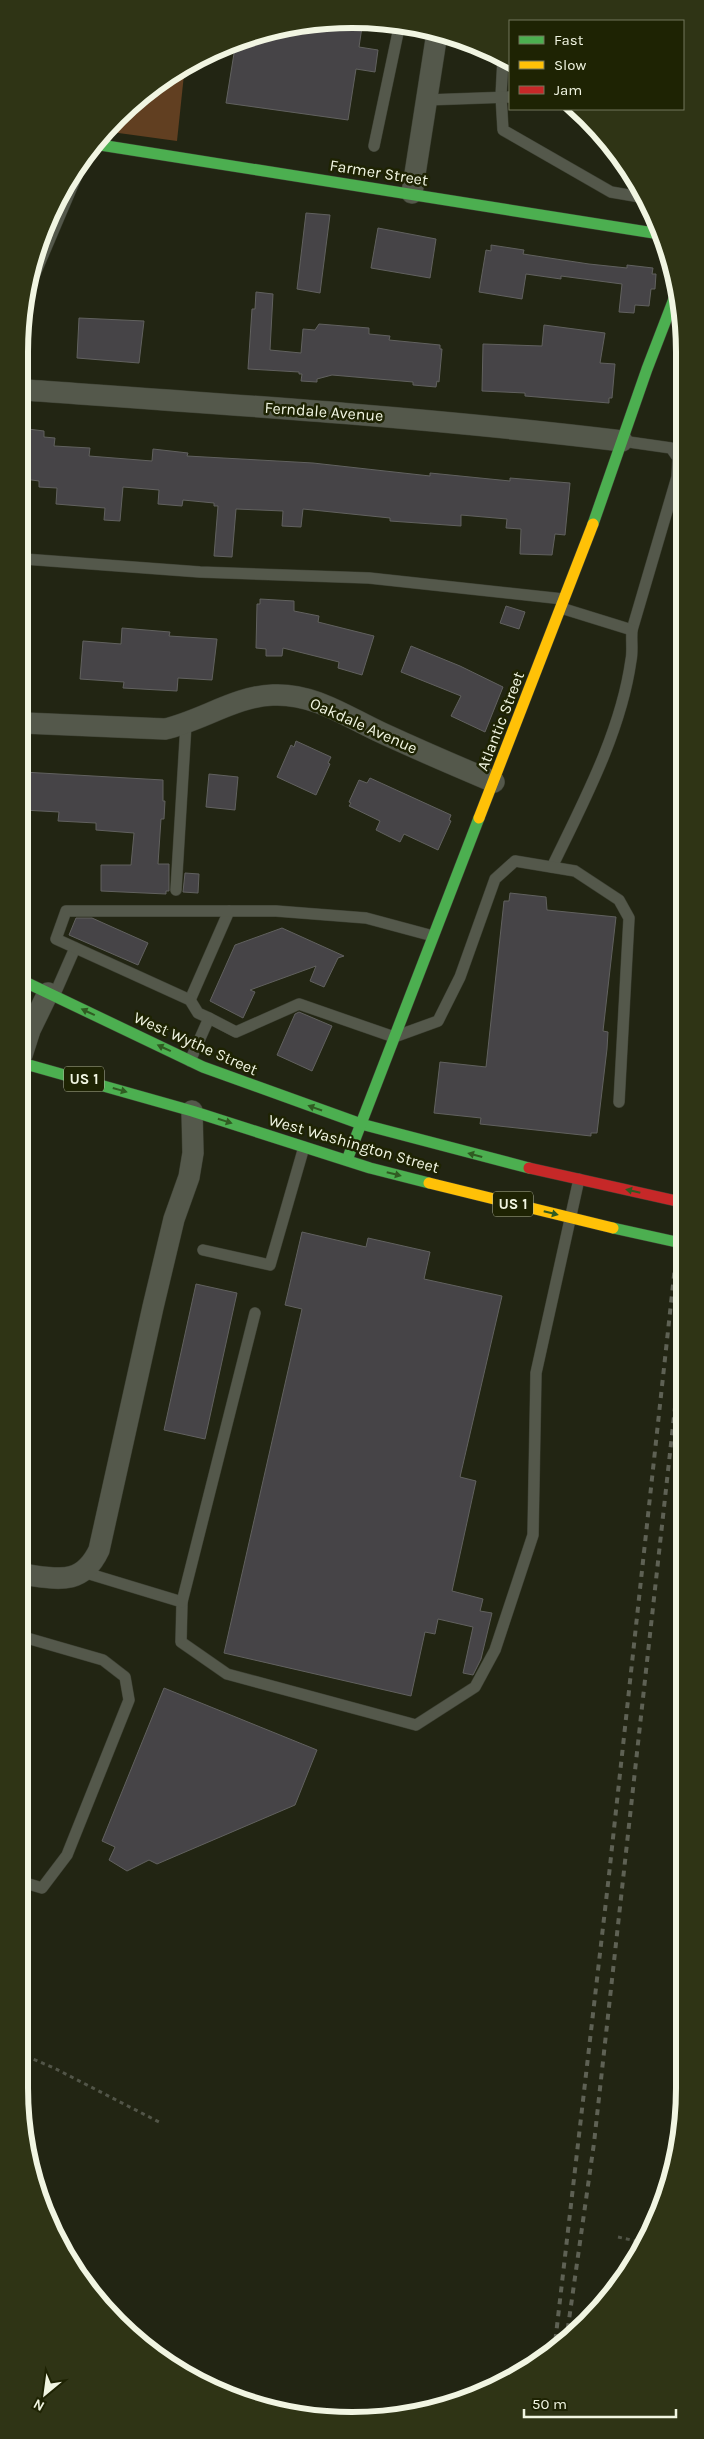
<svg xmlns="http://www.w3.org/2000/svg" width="704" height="2439" viewBox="0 0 704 2439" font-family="Karla,sans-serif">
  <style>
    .green { fill: #613f21 }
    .building { fill: #464447; stroke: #61615f }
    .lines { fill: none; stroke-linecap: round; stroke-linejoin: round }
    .lane-casing { stroke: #3d4033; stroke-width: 12 }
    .street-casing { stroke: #3d4033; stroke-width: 22 }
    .fast-casing { stroke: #3d4033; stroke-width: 12 }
    .slow-casing { stroke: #3d4033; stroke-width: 12 }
    .jam-casing { stroke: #3d4033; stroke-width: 12 }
    .path { stroke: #525548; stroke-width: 3; stroke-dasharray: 4 4; stroke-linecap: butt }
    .lane { stroke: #54584b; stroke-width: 11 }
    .street { stroke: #54584b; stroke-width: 21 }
    .fast { stroke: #4caf50; stroke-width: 11 }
    .slow { stroke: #ffc107; stroke-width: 11 }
    .jam { stroke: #c62828; stroke-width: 11 }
    .rail { stroke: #5e6154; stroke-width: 4; stroke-dasharray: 6 6; stroke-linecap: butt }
    .oneway { fill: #305b22 }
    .labels { text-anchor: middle; stroke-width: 5; stroke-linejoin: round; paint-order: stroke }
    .shield { fill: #1e2303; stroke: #b2b69f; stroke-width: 1 }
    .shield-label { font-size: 15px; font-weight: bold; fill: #f1f5e2 }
    .street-label { font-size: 16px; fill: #f1f5e2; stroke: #1e2303 }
    .rim { fill: none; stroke: #f1f5e2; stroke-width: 6 }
  </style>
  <rect width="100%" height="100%" fill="#222513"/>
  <path class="green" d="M185 65 177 141 104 131C126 105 155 81 185 65Z"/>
  <g class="building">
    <path d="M352 19 363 20 359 47 378 50 375 72 356 69 348 120 226 103 236 41 287 25Z"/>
    <path d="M306 213 330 215 320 293 297 289Z"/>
    <path d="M378 228 436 239 430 278 371 268Z"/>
    <path d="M491 245 524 250 523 254 589 264 627 268V265L653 268 652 274H656L655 289H651L649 306 635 305 634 313 619 312 622 284 561 276V279L526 274 522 299 479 292 486 250 491 251Z"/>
    <path d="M256 292 273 294 270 350 301 353 303 329 315 330 319 324 369 328V334L390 336 389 340 440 345V349H442L439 382 437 381 436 387 413 385V382L332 375 317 379V382L301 381 302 374H299V372L248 369 252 309H255Z"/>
    <path d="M79 318 144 321 139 363 77 358Z"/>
    <path d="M544 325 605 333 600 363 615 364 612 398H609V403L525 396V393L482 391 483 344 542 346Z"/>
    <path d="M28 429 44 431V437L55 438 54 446 90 448 89 456 152 461 153 449 188 453 187 456 313 463 430 476V473L510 481V478L570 483 565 535 555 534 552 555 520 554 521 529 506 528 507 519 461 515V526L390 521V518L303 509 301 527 282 526 283 511 236 509 232 557 214 556 218 506H214V503L183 500 182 506 158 504 159 490 123 487 120 521 104 520 105 508 56 504 57 488 39 487V481L24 479 25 434H28Z"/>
    <path d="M260 599 294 601V611L319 616 318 622 374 636 362 675 338 668 339 662 283 648 282 656H266V649L256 648 257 604H260Z"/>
    <path d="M506 606 525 612 519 629 500 623Z"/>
    <path d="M122 628 170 632 169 636 217 639 212 680 178 678 177 691 123 688 124 682 80 679 83 641 121 644Z"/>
    <path d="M411 646 460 666 503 687 485 732 451 716 461 696 401 672Z"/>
    <path d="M296 741 331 757 328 763 330 764 316 795 277 777 291 745 294 747Z"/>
    <path d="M23 772 163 780V801H165L164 819H161L158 864H169V891H166V894L101 891V865H131L134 833 96 830V823L58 821 59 812 23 810Z"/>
    <path d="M209 774 238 777 235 810 206 807Z"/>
    <path d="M370 778 451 815 449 820 451 821 438 850 404 834 400 842 376 830 380 821 349 806 351 803 349 802 359 780 367 783Z"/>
    <path d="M185 873 199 874 198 893 183 892Z"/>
    <path d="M510 893 546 897 547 910 616 917 603 1031 608 1032 607 1049 597 1133H591V1136L480 1124 481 1118 434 1113 440 1062 486 1067 504 901H509Z"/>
    <path d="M76 918H92L148 943 138 965 69 935Z"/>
    <path d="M282 928 344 956 338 958 324 987 310 981 316 966 250 990 255 992 243 1018 210 1001 235 945Z"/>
    <path d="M299 1012 332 1026 312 1071 277 1055 295 1014Z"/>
    <path d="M302 1232 366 1247 368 1238 430 1252 424 1279 502 1296 460 1477 476 1481 452 1591 483 1599 480 1611 492 1613 481 1659 473 1675 463 1673 473 1627 438 1619 435 1634 425 1632 411 1696 224 1653 302 1309 285 1305Z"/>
    <path d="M196 1284 237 1293 205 1439 164 1430Z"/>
    <path d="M164 1688 317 1750 295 1805 157 1864 149 1860 127 1871 109 1860 115 1847 102 1841Z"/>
  </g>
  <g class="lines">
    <g class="lane-casing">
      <g id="lane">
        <path d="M503 58 501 96 503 130 611 192 646 198"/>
        <path d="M426 100 510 97"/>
        <path d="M374 146 400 23"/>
        <path d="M622 441 671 448 678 458 677 477 632 630"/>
        <path d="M24 559 200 572 369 578 563 599"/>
        <path d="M552 867C583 803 621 732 631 660 633 651 631 640 632 630L561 608"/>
        <path d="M176 890 186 724"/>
        <path d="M54 996 75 948"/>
        <path d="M190 1000 229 911"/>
        <path d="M209 1018 236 1032 299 1004 394 1037 438 1021 460 977 495 879 515 861 575 871 619 900 629 918 619 1102"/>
        <path d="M190 1061 209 1018 198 1013 190 1000 56 939 66 911H276L366 918 433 936"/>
        <path d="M203 1250 270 1265 304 1147"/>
        <path d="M83 1572 182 1602 181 1642 227 1674 416 1725 475 1687 495 1650 533 1535 536 1373 579 1179"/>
        <path d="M182 1602 255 1313"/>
        <path d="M19 1881 42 1888 67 1855 129 1700 125 1677 103 1660 20 1636"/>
      </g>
    </g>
    <g class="street-casing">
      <g id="street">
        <path d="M412 193 437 33"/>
        <path d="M29 275 75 167"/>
        <path d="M25 390C224 404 424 417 622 441"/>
        <path d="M24 723 165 729C201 721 236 696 273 695 314 693 347 717 382 733 419 750 456 766 494 782"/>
        <path d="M22 1055 30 1030 48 993"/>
        <path d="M21 1574C55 1578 81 1588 99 1550L153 1307 174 1219 189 1177 193 1153 192 1111"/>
      </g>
    </g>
    <g class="fast-casing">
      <g id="fast">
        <path d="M94 144 660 234"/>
        <path d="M593 524 647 369 677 291"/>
        <path d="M23 981 203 1067 361 1124 529 1168"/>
        <path d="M22 1063 192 1111 370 1168 429 1183"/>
        <path d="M347 1160 479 818"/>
        <path d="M613 1228 681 1243"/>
      </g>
    </g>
    <g class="slow-casing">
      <g id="slow">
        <path d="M479 818 593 524"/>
        <path d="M429 1183 613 1228"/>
      </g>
    </g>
    <g class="jam-casing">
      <path id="jam" d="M529 1168 681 1202"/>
    </g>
    <g class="path">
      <path d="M19 2053 54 2068 159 2122"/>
      <path d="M618 2237 645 2243"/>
    </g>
    <use href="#lane" class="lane"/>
    <use href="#street" class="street"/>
    <use href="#fast" class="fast"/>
    <use href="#slow" class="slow"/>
    <use href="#jam" class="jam"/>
    <g class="rail">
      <path d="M566 2341 594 2143 680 1362"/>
      <path d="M554 2352 609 1875 681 1211"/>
    </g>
  </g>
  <defs><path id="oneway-solid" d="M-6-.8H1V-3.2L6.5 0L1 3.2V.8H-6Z" transform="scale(1.25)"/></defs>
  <g class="oneway">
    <use href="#oneway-solid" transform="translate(88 1012) rotate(-155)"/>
    <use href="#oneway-solid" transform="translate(164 1048) rotate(-155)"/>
    <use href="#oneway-solid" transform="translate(120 1090) rotate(16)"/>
    <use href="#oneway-solid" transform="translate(315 1108) rotate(-161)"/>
    <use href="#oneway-solid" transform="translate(225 1121) rotate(18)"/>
    <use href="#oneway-solid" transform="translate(475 1155) rotate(-165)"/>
    <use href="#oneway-solid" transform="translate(394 1174) rotate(14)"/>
    <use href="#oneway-solid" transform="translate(633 1191) rotate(-167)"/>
    <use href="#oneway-solid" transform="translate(551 1213) rotate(14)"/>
  </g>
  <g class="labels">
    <g class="shield">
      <rect x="64" y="1066.5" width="40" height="25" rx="4"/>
      <rect x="493" y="1191.5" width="40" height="25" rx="4"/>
    </g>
    <g class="shield-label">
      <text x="84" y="1084">US 1</text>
      <text x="513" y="1209">US 1</text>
    </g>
    <g class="street-label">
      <text transform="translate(379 172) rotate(9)" y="6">Farmer Street</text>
      <text transform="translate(324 411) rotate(4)" y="6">Ferndale Avenue</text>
      <text transform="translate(500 721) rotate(-69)" y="6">Atlantic Street</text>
      <text transform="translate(364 725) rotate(24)" y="6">Oakdale Avenue</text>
      <text transform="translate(196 1043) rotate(24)" y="6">West Wythe Street</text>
      <text transform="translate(354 1143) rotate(16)" y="6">West Washington Street</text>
    </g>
  </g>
  <path d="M0 0H704V2439H0ZM352 28H352A324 324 0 0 1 676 352V2088A324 324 0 0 1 352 2412H352A324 324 0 0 1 28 2088V352A324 324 0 0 1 352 28Z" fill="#2f3415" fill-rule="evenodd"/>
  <path class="rim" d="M352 28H352A324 324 0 0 1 676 352V2088A324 324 0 0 1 352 2412H352A324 324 0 0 1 28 2088V352A324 324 0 0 1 352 28Z"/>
  <rect x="509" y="20" width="175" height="90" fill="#1e2303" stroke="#72775c"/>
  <rect x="519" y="36" width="25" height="8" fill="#4caf50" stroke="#72775c"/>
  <text x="554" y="45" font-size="15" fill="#f1f5e2">Fast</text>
  <rect x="519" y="61" width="25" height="8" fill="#ffc107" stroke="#72775c"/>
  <text x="554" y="70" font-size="15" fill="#f1f5e2">Slow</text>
  <rect x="519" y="86" width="25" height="8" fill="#c62828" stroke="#72775c"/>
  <text x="554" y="95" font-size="15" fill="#f1f5e2">Jam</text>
  <g transform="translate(45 2394) rotate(209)" stroke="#1e2303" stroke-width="4" paint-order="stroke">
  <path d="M0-4L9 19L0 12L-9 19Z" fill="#f1f5e2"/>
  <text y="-8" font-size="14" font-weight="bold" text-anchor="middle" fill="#f1f5e2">N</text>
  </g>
  <path d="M524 2409v8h152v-8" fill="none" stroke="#f1f5e2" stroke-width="2.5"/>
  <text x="532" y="2409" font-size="15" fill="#f1f5e2" stroke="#1e2303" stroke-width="4" paint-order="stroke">50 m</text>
</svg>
